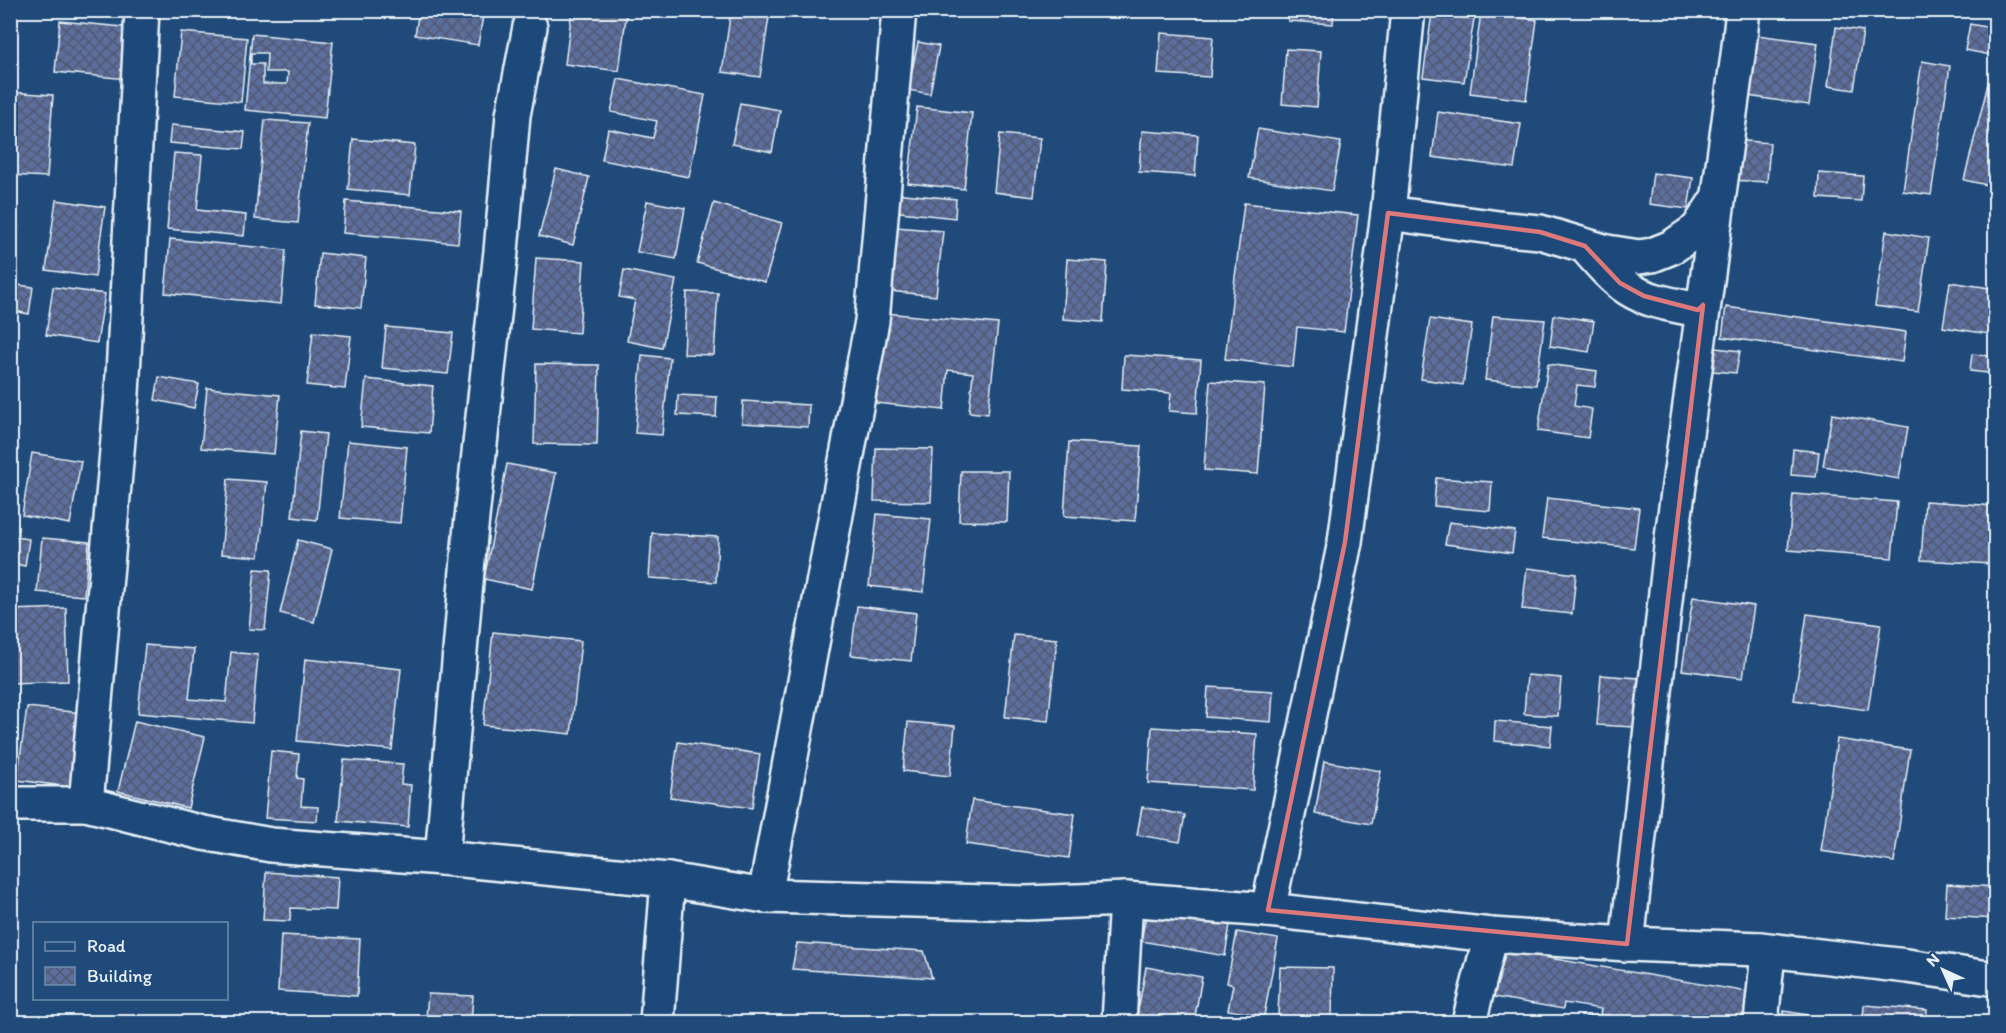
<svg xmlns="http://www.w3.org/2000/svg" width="2006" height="1033" viewBox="0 0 2006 1033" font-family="Itim,sans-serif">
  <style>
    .building { fill: url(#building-cross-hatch); stroke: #e8f1f8; stroke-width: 1.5; fill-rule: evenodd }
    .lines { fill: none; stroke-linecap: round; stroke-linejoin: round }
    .street-casing { stroke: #e8f1f8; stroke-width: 38 }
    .street { stroke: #1f4a7a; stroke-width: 33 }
    .marked { fill: none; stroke: #dd787b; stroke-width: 4.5; stroke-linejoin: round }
  </style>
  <defs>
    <pattern id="building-cross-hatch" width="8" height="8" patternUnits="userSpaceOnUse" patternTransform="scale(1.5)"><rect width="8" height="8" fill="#5c6e9d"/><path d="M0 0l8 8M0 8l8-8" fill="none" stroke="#50596f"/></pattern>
  </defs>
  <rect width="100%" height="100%" fill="#1f4a7a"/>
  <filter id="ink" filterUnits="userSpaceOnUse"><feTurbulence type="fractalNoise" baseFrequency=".0167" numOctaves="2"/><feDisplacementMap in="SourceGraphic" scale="12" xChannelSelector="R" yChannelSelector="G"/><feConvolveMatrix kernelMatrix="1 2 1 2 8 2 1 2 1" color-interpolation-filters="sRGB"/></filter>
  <g filter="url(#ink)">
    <g class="building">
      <path d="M419 10H484L478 45 415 35Z"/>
      <path d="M572 10H627L619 71 565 64Z"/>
      <path d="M731 10H770L760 77 722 72Z"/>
      <path d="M1288 10H1334L1333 24 1288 21Z"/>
      <path d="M1481 12 1537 20 1526 100 1470 93Z"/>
      <path d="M1432 13 1474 19 1464 82 1423 77Z"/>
      <path d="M60 21 133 28 127 79 55 72Z"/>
      <path d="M1970 24 1996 29V56L1965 50Z"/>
      <path d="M1836 27 1863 31 1854 90 1828 86Z"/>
      <path d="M181 32 247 38 241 102 175 96Z"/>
      <path d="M1161 33 1213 37 1210 77 1158 74Z"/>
      <path d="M252 34 333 42 325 118 245 110ZM251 53H267L266 72H288L287 84H263V64H251Z"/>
      <path d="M1757 35 1818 43 1809 105 1748 96Z"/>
      <path d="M918 42 939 46 930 94 908 90Z"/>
      <path d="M1286 49 1321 51 1317 107 1282 104Z"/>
      <path d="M1922 61 1950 66 1931 195 1903 191Z"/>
      <path d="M618 79 705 95 689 177 602 160 608 129 653 138 657 121 611 112Z"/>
      <path d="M1989 80 1996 82V187L1964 180Z"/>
      <path d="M10 92 53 95 47 177 10 175Z"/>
      <path d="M740 103 780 110 772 152 732 144Z"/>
      <path d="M917 107 972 113 964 189 908 183Z"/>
      <path d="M1438 112 1521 124 1514 168 1432 157Z"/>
      <path d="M265 120 308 123 298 223 255 219Z"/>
      <path d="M171 125 245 132 243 149 169 143Z"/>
      <path d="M1258 129 1341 142 1332 191 1249 178Z"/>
      <path d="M1142 131 1198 135 1195 176 1139 172Z"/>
      <path d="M1000 134 1040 138 1034 197 994 192Z"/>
      <path d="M353 139 415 145 410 195 348 189Z"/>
      <path d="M1734 140 1770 143 1767 182 1731 180Z"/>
      <path d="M174 153 202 155 197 210 246 215 244 236 167 229Z"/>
      <path d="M556 169 589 177 573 245 539 236Z"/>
      <path d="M1653 173 1693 178 1688 209 1649 204Z"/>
      <path d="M1819 173 1863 176 1861 201 1818 198Z"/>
      <path d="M893 193 956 199 955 218 891 211Z"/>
      <path d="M56 200 105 207 95 277 46 270Z"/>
      <path d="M346 201 461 211 458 243 343 233Z"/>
      <path d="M647 201 685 208 676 259 637 252Z"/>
      <path d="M714 203 782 223 765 282 697 263Z"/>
      <path d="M1244 203 1358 215 1344 332 1297 327 1293 367 1225 359Z"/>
      <path d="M10 226 19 227 12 273H10Z"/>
      <path d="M896 227 943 231 936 296 889 291Z"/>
      <path d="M1886 231 1929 238 1918 312 1875 306Z"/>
      <path d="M170 239 286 250 281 304 165 293Z"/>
      <path d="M320 253 366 258 361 308 315 304Z"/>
      <path d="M536 258 584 261 579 333 531 329Z"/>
      <path d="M1067 259 1107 262 1103 322 1063 319Z"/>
      <path d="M624 270 676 280 662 348 627 341 635 300 619 297Z"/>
      <path d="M1950 282 1996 289 1989 334 1943 327Z"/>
      <path d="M10 284 33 287 29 314 14 311 10 336Z"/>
      <path d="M53 287 105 294 97 343 46 335Z"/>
      <path d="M687 292 718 293 714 355 684 354Z"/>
      <path d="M1726 307 1906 332 1902 362 1722 337Z"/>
      <path d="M886 313 998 324 988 414 969 412 973 373 948 370 944 410 876 403Z"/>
      <path d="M1554 315 1594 321 1589 352 1550 346Z"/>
      <path d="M1493 316 1545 320 1536 385 1485 380Z"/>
      <path d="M1430 319 1472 325 1463 385 1421 379Z"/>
      <path d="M386 327 453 333 448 374 382 368Z"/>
      <path d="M313 332 351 336 345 389 307 385Z"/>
      <path d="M1716 348 1740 351 1736 373 1713 371Z"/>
      <path d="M1972 354 1996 357V374L1970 371Z"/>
      <path d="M642 355 670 358 662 435 635 433Z"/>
      <path d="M1124 355 1201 360 1197 413 1169 411 1171 393 1122 389Z"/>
      <path d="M536 364 599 365 597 445 534 444Z"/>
      <path d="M1548 364 1597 371 1595 387 1577 385 1574 406 1592 409 1588 438 1538 431Z"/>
      <path d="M159 377 199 384 194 408 155 400Z"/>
      <path d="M366 379 433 386 429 433 361 427Z"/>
      <path d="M1210 381 1265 385 1258 474 1204 470Z"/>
      <path d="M207 388 280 395 274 454 201 448Z"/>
      <path d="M678 395 717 397 716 417 677 415Z"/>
      <path d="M743 401 809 405 808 427 742 423Z"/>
      <path d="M1832 414 1908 427 1899 479 1823 466Z"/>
      <path d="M301 431 326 434 317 520 292 517Z"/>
      <path d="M348 441 407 447 400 523 340 518Z"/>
      <path d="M1069 442 1141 446 1135 521 1064 516Z"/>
      <path d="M876 448 933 449 931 502 874 501Z"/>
      <path d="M1793 449 1819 452 1816 477 1791 475Z"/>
      <path d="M32 453 81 461 70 524 22 515Z"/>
      <path d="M507 464 556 473 532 589 484 579Z"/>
      <path d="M961 471H1009L1007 522 959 521Z"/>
      <path d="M1436 478 1492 482 1490 511 1434 506Z"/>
      <path d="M228 479 267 482 259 557 221 554Z"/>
      <path d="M1793 494 1897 502 1892 558 1788 550Z"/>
      <path d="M1547 498 1639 508 1634 548 1542 538Z"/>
      <path d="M1925 501 1996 506 1992 564 1921 560Z"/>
      <path d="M877 514 931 519 923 592 869 586Z"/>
      <path d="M1449 522 1515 531 1512 553 1445 544Z"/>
      <path d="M652 533 718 537 716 582 649 578Z"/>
      <path d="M10 536 29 539 25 566 10 563Z"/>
      <path d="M42 538 89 542 84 596 37 592Z"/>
      <path d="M298 540 332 549 314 622 280 613Z"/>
      <path d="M1527 568 1576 574 1572 614 1522 609Z"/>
      <path d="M255 569 271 570 265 630 249 629Z"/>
      <path d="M1693 597 1754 606 1743 678 1682 670Z"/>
      <path d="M857 606 916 613 911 661 851 655Z"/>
      <path d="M66 608 68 681 10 683V610Z"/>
      <path d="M1807 614 1881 624 1868 710 1794 700Z"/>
      <path d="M493 632 581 641 571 734 483 725Z"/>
      <path d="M1014 635 1057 639 1048 721 1005 717Z"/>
      <path d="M145 645 194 649 189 699 226 702 231 652 258 655 252 723 138 713Z"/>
      <path d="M305 659 401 669 392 750 297 741Z"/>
      <path d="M1527 675 1561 678 1558 716 1524 714Z"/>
      <path d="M1601 675 1638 678 1634 727 1597 725Z"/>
      <path d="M1208 687 1273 691 1271 722 1206 717Z"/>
      <path d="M27 707 81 713 71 787 17 780Z"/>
      <path d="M135 721 205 737 188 808 118 791Z"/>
      <path d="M1495 721 1552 726 1550 746 1494 741Z"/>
      <path d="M908 722 955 726 950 776 903 771Z"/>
      <path d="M1152 727 1257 734 1253 790 1148 783Z"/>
      <path d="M1837 739 1910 750 1894 862 1821 851Z"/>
      <path d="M678 742 760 754 752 808 670 797Z"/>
      <path d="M271 751 299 754 297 778 303 779 301 806 318 807 317 821 265 818Z"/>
      <path d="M344 760 403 764 401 784 411 785 408 827 338 821Z"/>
      <path d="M1324 761 1381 771 1371 824 1315 814Z"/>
      <path d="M972 800 1075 814 1069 858 966 844Z"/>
      <path d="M1142 807 1185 815 1180 842 1137 835Z"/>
      <path d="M266 872 338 877 336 910 291 908 290 921 263 920Z"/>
      <path d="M1947 884 1996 887V919L1945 916Z"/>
      <path d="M1147 910 1230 924 1225 956 1141 941Z"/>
      <path d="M1237 932 1278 939 1264 1016 1228 1010 1233 985 1227 983Z"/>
      <path d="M281 935 360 939 357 996 278 991Z"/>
      <path d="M797 943 924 951 932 978 792 969Z"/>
      <path d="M1497 949 1760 994 1754 1022H1642L1600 1015 1601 1009 1564 1003 1563 1009 1488 996Z"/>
      <path d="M1146 967 1202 977 1194 1022H1136Z"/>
      <path d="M1280 967 1333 968 1332 1017 1278 1016Z"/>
      <path d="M428 994 473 996 471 1021 426 1019Z"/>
      <path d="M1864 1005 1927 1010 1926 1022H1863Z"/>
      <path d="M1784 1011 1826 1018 1825 1022H1782Z"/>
      <path d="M1609 1015 1610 1022H1586V1016Z"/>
    </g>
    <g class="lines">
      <g class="street-casing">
        <g id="street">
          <path d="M1388 213 1506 229 1540 232 1607 252 1639 257 1652 255 1672 247 1698 229 1716 201"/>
          <path d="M1585 246C1598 261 1612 278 1629 289 1649 302 1675 305 1698 310L1703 305"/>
          <path d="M10 804H86L203 833 271 845 442 858 668 880 765 896 1027 903 1126 899 1268 910 1491 935 1627 944 1760 949 1907 966 1996 979"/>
          <path d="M86 804 122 394 142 10"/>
          <path d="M442 858 470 536 501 251 513 115 530 27"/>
          <path d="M765 896 872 321 899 10"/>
          <path d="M1268 910 1345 542 1388 213 1408 10"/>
          <path d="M1627 944 1673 529 1738 55 1743 10"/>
          <path d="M1760 949 1767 963 1761 1022"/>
          <path d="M657 1022 668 880"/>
          <path d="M1119 1022 1126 899"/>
          <path d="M1469 1022 1491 935"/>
        </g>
      </g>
      <use href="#street" class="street"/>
    </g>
  </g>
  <path class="marked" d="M1388 213 1540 232 1585 246 1620 283 1644 296 1698 310 1703 305 1627 944 1268 910 1345 542Z"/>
  <rect width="2006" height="1033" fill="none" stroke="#1f4a7a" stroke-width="36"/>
  <rect x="18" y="18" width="1970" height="997" fill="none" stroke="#e8f1f8" stroke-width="2" filter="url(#ink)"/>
  <rect x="33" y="922" width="195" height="78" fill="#1f4a7a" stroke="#6f8dac" stroke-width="1.5"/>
  <rect x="45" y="942" width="30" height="9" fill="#1f4a7a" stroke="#6f8dac" stroke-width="1.5"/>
  <text x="87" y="952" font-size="18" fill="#e8f1f8">Road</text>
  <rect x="45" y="967" width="30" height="18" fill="url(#building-cross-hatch)" stroke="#6f8dac" stroke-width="1.5"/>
  <text x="87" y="982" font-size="18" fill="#e8f1f8">Building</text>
  <g transform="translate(1943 970) rotate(315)" stroke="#1f4a7a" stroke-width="4.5" paint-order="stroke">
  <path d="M0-4.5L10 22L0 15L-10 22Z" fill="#e8f1f8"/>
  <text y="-9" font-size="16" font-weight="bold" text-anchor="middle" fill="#e8f1f8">N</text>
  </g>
</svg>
